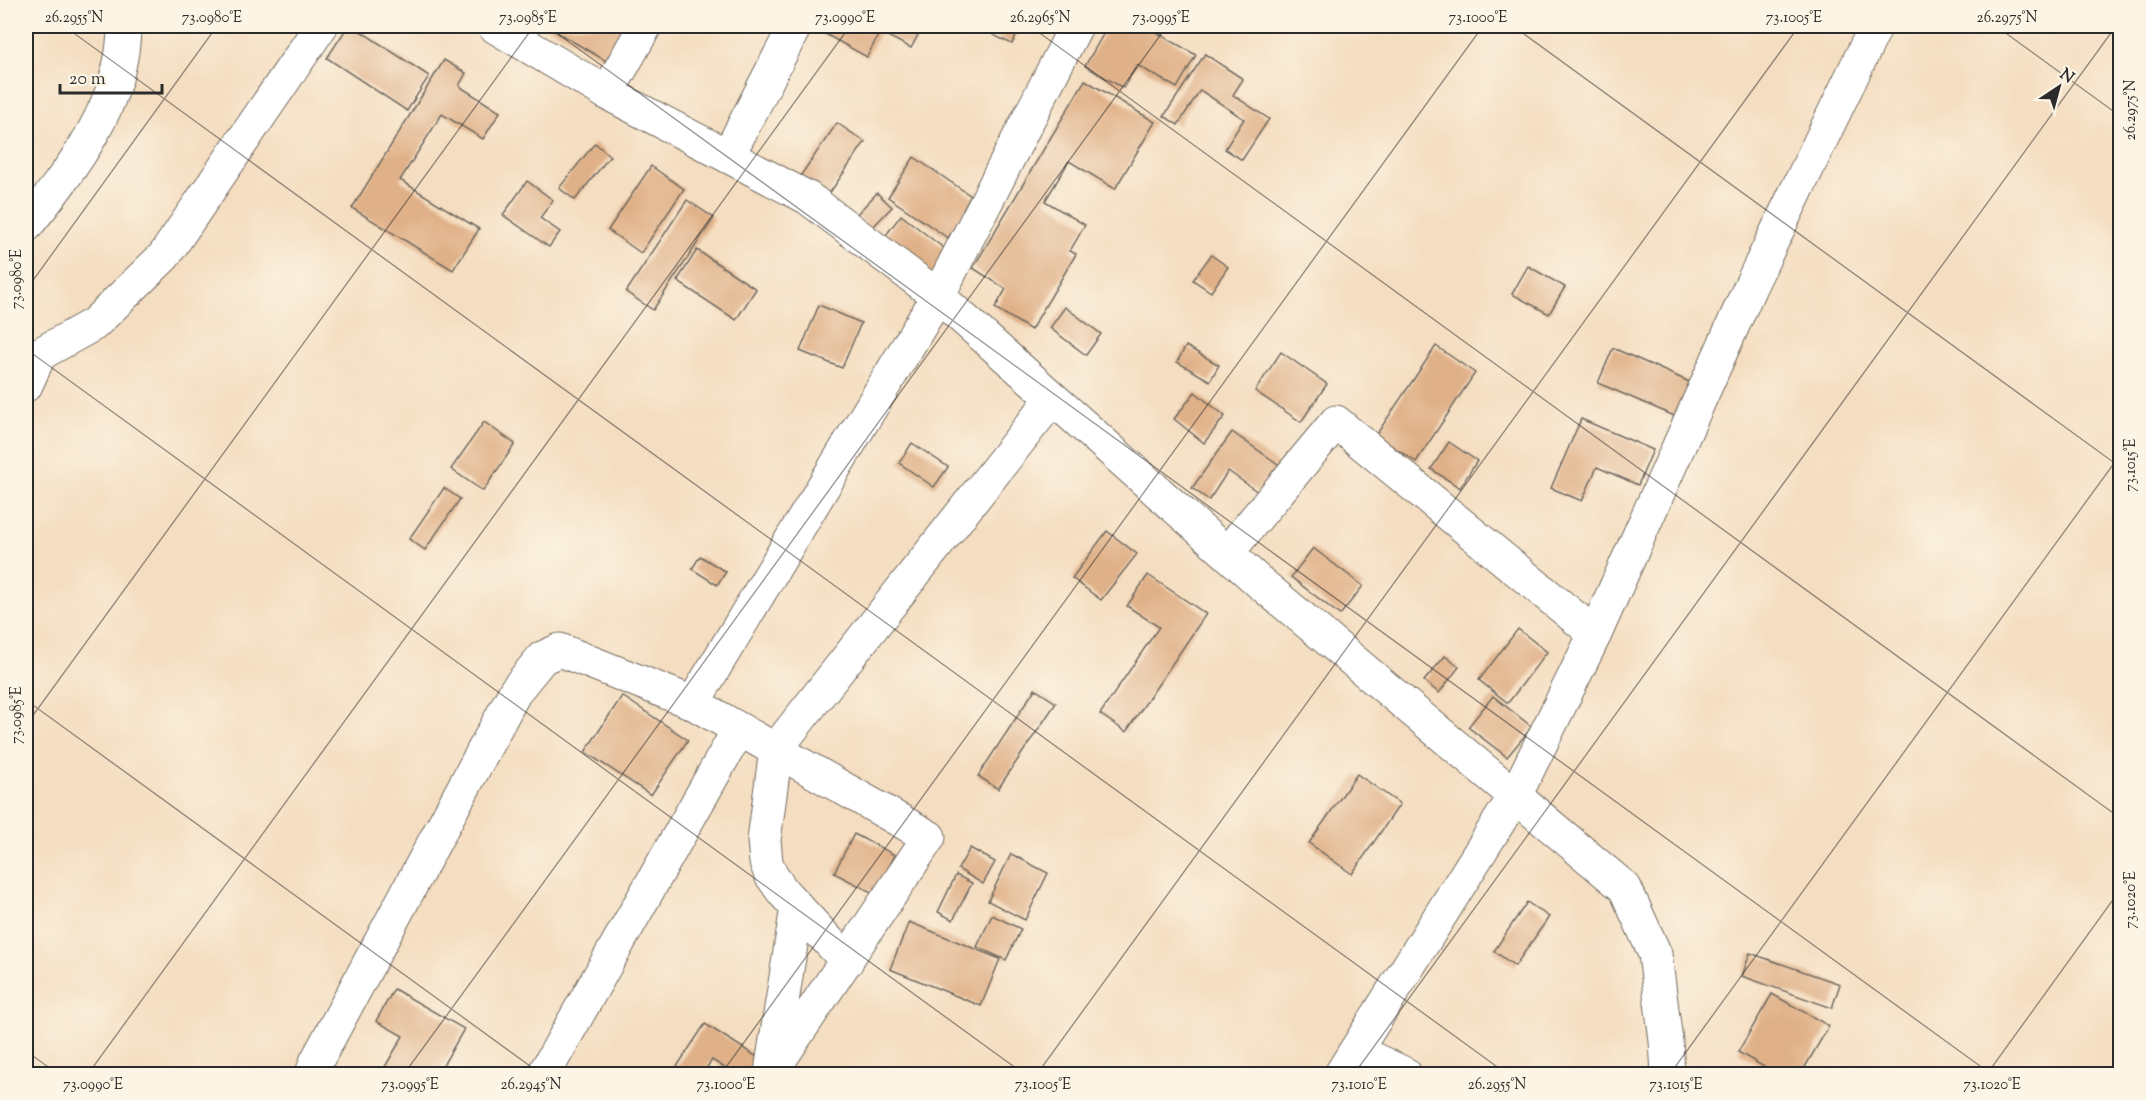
<svg xmlns="http://www.w3.org/2000/svg" width="2146" height="1100" viewBox="0 0 2146 1100" font-family="'Sorts Mill Goudy',serif">
  <style>
    .building { fill: #e0b188 }
    .lines { fill: none; stroke-linecap: round; stroke-linejoin: round }
    .minor-casing { stroke: #71695f; stroke-width: 35 }
    .minor { stroke: #fff; stroke-width: 33 }
    .ticks { fill: none; stroke: #2b2b2b; stroke-width: 1.5; stroke-opacity: 0.45 }
    .neatline { fill: none; stroke: #2b2b2b; stroke-width: 2 }
    .ticks-label { font-size: 15px; text-anchor: middle; fill: #2b2b2b }
  </style>
  <rect width="100%" height="100%" fill="#fcf5e5"/>
  <filter id="ink" filterUnits="userSpaceOnUse"><feTurbulence type="fractalNoise" baseFrequency=".0167" numOctaves="2"/><feDisplacementMap in="SourceGraphic" scale="12" xChannelSelector="R" yChannelSelector="G"/><feConvolveMatrix kernelMatrix="1 2 1 2 8 2 1 2 1" color-interpolation-filters="sRGB"/></filter>
  <filter id="wash" filterUnits="userSpaceOnUse"><feTurbulence type="fractalNoise" baseFrequency=".008" numOctaves="4" result="noise"/><feDisplacementMap in="SourceGraphic" scale="24" xChannelSelector="R" yChannelSelector="G"/><feGaussianBlur stdDeviation="1.35" result="paint"/><feColorMatrix in="noise" values="0 0 0 0 0 0 0 0 0 0 0 0 0 0 0 0 0 1.4 0 .05"/><feComposite in="paint" operator="in"/></filter>
  <g filter="url(#wash)">
    <rect width="100%" height="100%" fill="#f4ddc0"/>
    <g id="blocks">
      <g class="building">
        <path d="M348 26H353L429 76 407 111 327 58Z"/>
        <path d="M546 26H629L608 62Z"/>
        <path d="M818 26H923L911 48 880 32 867 57 816 29Z"/>
        <path d="M997 26H1021L1012 44 993 35Z"/>
        <path d="M1108 26H1146L1196 55 1177 88 1137 65 1123 88 1085 66Z"/>
        <path d="M1205 54 1243 79 1233 95 1269 119 1242 160 1225 149 1244 119 1200 90 1178 125 1164 116Z"/>
        <path d="M444 60 466 73 459 86 500 112 483 139 442 114 400 180 479 229 453 270 352 208Z"/>
        <path d="M1085 80 1155 122 1115 189 1069 161 1045 201 1085 225 1070 251 1076 254 1031 330 995 308 1006 289 973 268Z"/>
        <path d="M837 123 865 142 822 204 794 185Z"/>
        <path d="M595 143 610 156 575 200 559 188Z"/>
        <path d="M914 157 974 198 948 238 888 197Z"/>
        <path d="M651 166 684 189 641 253 608 230Z"/>
        <path d="M527 181 553 200 540 218 560 232 549 247 503 215Z"/>
        <path d="M877 193 892 207 871 229 856 215Z"/>
        <path d="M687 200 714 218 653 310 626 292Z"/>
        <path d="M901 215 954 256 935 279 883 239Z"/>
        <path d="M697 250 756 289 736 320 677 281Z"/>
        <path d="M1211 255 1228 267 1211 292 1193 280Z"/>
        <path d="M1528 266 1565 287 1549 314 1512 294Z"/>
        <path d="M819 305 861 323 842 368 800 351Z"/>
        <path d="M1065 307 1101 334 1086 355 1050 328Z"/>
        <path d="M1186 346 1219 365 1210 381 1177 362Z"/>
        <path d="M1436 346 1475 373 1416 462 1376 435Z"/>
        <path d="M1613 348 1694 384 1679 418 1598 383Z"/>
        <path d="M1281 352 1327 384 1301 422 1255 391Z"/>
        <path d="M1195 392 1225 416 1204 443 1174 419Z"/>
        <path d="M1581 419 1653 450 1638 485 1597 467 1582 501 1551 488Z"/>
        <path d="M484 422 515 444 483 491 451 469Z"/>
        <path d="M1232 432 1288 471 1268 499 1228 471 1209 500 1192 488Z"/>
        <path d="M1449 442 1477 461 1460 488 1431 469Z"/>
        <path d="M912 443 948 467 934 487 899 463Z"/>
        <path d="M444 488 460 499 425 550 409 539Z"/>
        <path d="M1107 531 1137 554 1101 600 1072 578Z"/>
        <path d="M1313 548 1363 586 1340 615 1291 577Z"/>
        <path d="M700 556 726 572 717 585 692 569Z"/>
        <path d="M1148 575 1206 614 1126 732 1100 714 1159 627 1127 606Z"/>
        <path d="M1518 629 1547 652 1508 703 1479 680Z"/>
        <path d="M1445 656 1459 667 1439 693 1424 681Z"/>
        <path d="M1035 689 1056 703 998 789 978 776Z"/>
        <path d="M622 696 688 740 651 795 585 752Z"/>
        <path d="M1493 696 1532 727 1507 757 1468 727Z"/>
        <path d="M1357 774 1400 804 1352 874 1309 843Z"/>
        <path d="M854 834 895 855 875 894 834 873Z"/>
        <path d="M970 848 995 862 983 884 958 869Z"/>
        <path d="M1011 854 1048 873 1025 920 988 901Z"/>
        <path d="M956 875 972 883 953 920 938 912Z"/>
        <path d="M1527 902 1549 917 1515 966 1494 951Z"/>
        <path d="M992 915 1021 929 1006 960 977 947Z"/>
        <path d="M909 922 1000 959 981 1006 890 969Z"/>
        <path d="M1750 953 1840 984 1832 1008 1742 976Z"/>
        <path d="M394 989 464 1029 438 1074H386L382 1072 403 1036 376 1021Z"/>
        <path d="M1772 994 1829 1026 1801 1074H1776L1738 1052Z"/>
        <path d="M705 1024 762 1060 753 1074H735L712 1060 705 1070 713 1074H672Z"/>
      </g>
    </g>
  </g>
  <g filter="url(#ink)">
    <use href="#blocks" fill-opacity="0" stroke="#71695f" stroke-width="1.5"/>
    <g class="lines">
      <g class="minor-casing">
        <g id="minor">
          <path d="M494 26 607 93 808 198 938 296 1258 581 1625 888 1655 954 1666 1041 1668 1074"/>
          <path d="M607 93 645 26"/>
          <path d="M728 156 795 26"/>
          <path d="M26 226C72 169 124 103 124 26"/>
          <path d="M26 385 40 354 94 324 164 256 321 26"/>
          <path d="M1227 553 1336 422 1595 634"/>
          <path d="M847 961 783 892 771 875 766 862 764 840 776 749 1052 399"/>
          <path d="M1356 1051 1405 1074"/>
          <path d="M772 1065 797 907"/>
          <path d="M312 1074 316 1062 516 690 542 658 560 650 693 703"/>
          <path d="M544 1074 739 729"/>
          <path d="M770 1074 929 837 693 703 938 296 1076 26"/>
          <path d="M1341 1074 1515 796 1595 634 1750 287 1876 26"/>
        </g>
      </g>
      <use href="#minor" class="minor"/>
    </g>
  </g>
  <path class="ticks" d="M64 26 1507 1074M547 26 1991 1074M1030 26 2120 818M1513 26 2120 467M1996 26 2120 116M26 290 217 26M26 349 1024 1074M26 700 541 1074M26 725 534 26M26 1051 58 1074M88 1074 850 26M404 1074 1167 26M721 1074 1483 26M1037 1074 1799 26M1354 1074 2116 26M1670 1074 2120 455M1987 1074 2120 890"/>
  <rect width="2146" height="1100" fill="none" stroke="#fcf5e5" stroke-width="66"/>
  <g transform="translate(2059 87) rotate(36)" stroke="#fcf5e5" stroke-width="4.5" paint-order="stroke">
  <path d="M0-4.5L10 22L0 15L-10 22Z" fill="#2b2b2b"/>
  <text y="-9" font-size="16" font-weight="bold" text-anchor="middle" fill="#2b2b2b">N</text>
  </g>
  <path d="M60 84v9h102v-9" fill="none" stroke="#2b2b2b" stroke-width="3"/>
  <text x="69" y="84" font-size="18" fill="#2b2b2b" stroke="#fcf5e5" stroke-width="4.5" paint-order="stroke">20 m</text>
  <rect x="33" y="33" width="2080" height="1034" class="neatline"/>
  <g class="ticks-label">
    <text x="74" y="22">26.2955°N</text>
    <text x="212" y="22">73.0980°E</text>
    <text x="528" y="22">73.0985°E</text>
    <text x="845" y="22">73.0990°E</text>
    <text x="1040" y="22">26.2965°N</text>
    <text x="1161" y="22">73.0995°E</text>
    <text x="1478" y="22">73.1000°E</text>
    <text x="1794" y="22">73.1005°E</text>
    <text x="2007" y="22">26.2975°N</text>
    <text transform="translate(2130 110) rotate(-90)" y="5">26.2975°N</text>
    <text transform="translate(16 279) rotate(-90)" y="5">73.0980°E</text>
    <text transform="translate(2130 465) rotate(-90)" y="5">73.1015°E</text>
    <text transform="translate(16 715) rotate(-90)" y="5">73.0985°E</text>
    <text transform="translate(2130 900) rotate(-90)" y="5">73.1020°E</text>
    <text x="93" y="1089">73.0990°E</text>
    <text x="410" y="1089">73.0995°E</text>
    <text x="531" y="1089">26.2945°N</text>
    <text x="726" y="1089">73.1000°E</text>
    <text x="1043" y="1089">73.1005°E</text>
    <text x="1359" y="1089">73.1010°E</text>
    <text x="1497" y="1089">26.2955°N</text>
    <text x="1676" y="1089">73.1015°E</text>
    <text x="1992" y="1089">73.1020°E</text>
  </g>
</svg>
